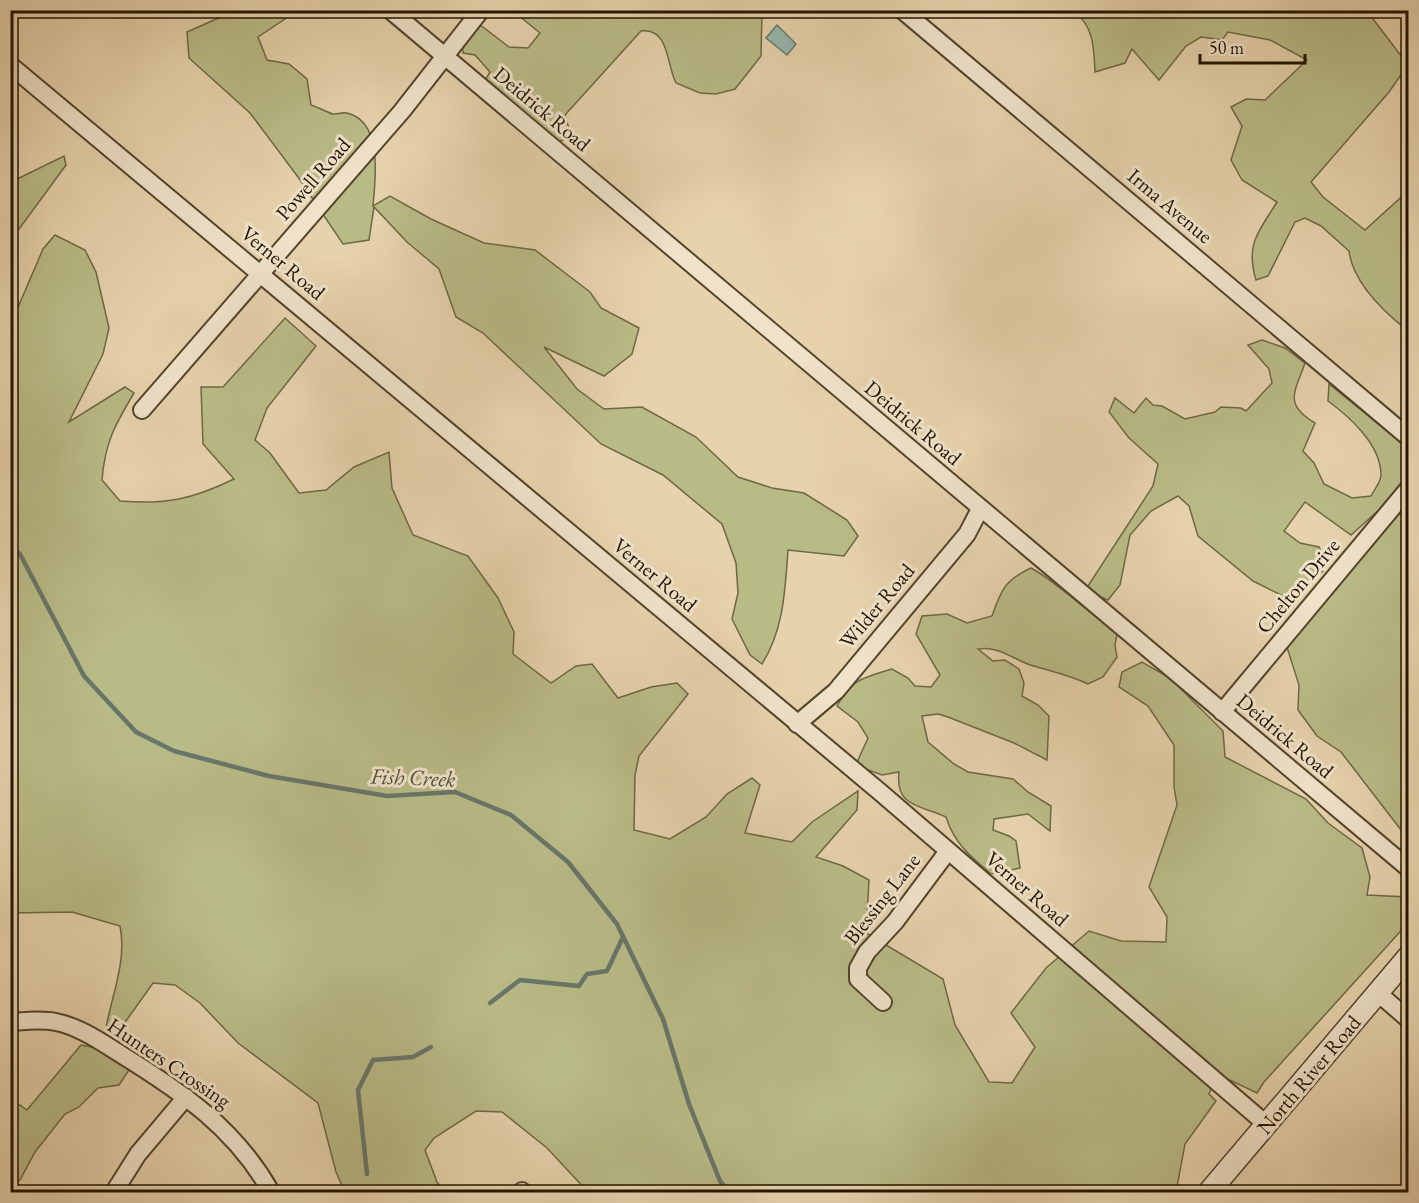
<svg xmlns="http://www.w3.org/2000/svg" width="1419" height="1203" viewBox="0 0 1419 1203" font-family="'EB Garamond',serif">
  <style>
    .green { fill: #b9bb87; stroke: #6e6844; stroke-width: 1.5 }
    .water { fill: #97b7ae; stroke: #687669; stroke-width: 1.5 }
    .lines { fill: none; stroke-linecap: round; stroke-linejoin: round }
    .stream { stroke: #687669; stroke-width: 4.5 }
    .minor-casing { stroke: #53442c; stroke-width: 20 }
    .tertiary-casing { stroke: #53442c; stroke-width: 24 }
    .minor { stroke: #efe2c9; stroke-width: 16 }
    .tertiary { stroke: #efe2c9; stroke-width: 21 }
    .labels { text-anchor: middle; stroke-width: 6; stroke-linejoin: round; paint-order: stroke }
    .street-label { font-size: 21px; fill: #221402; stroke: #efe2c9 }
    .water-label { font-size: 22px; font-style: italic; fill: #4b4d3e; stroke: #efe2c9 }
  </style>
  <rect width="100%" height="100%" fill="#e6d2ac"/>
  <filter id="stains"><feTurbulence type="fractalNoise" baseFrequency=".00333" numOctaves="4"/><feColorMatrix values="0 0 0 0 .2 0 0 0 0 .09 0 0 0 0 .02 0 0 0 .5 -.17"/></filter>
  <radialGradient id="worn" r=".72"><stop offset=".6" stop-color="#630" stop-opacity="0"/><stop offset="1" stop-color="#630" stop-opacity=".3"/></radialGradient>
  <g class="green">
    <path d="M221 11H292L294 13 258 37 267 60 289 64 307 79 311 105C318 107 326 112 333 114 337 114 343 112 347 113 384 122 375 180 373 206L390 196 431 219 484 243 535 250 590 292 601 308 639 328 632 354 604 376 544 347 577 389 604 409 642 407 696 437 738 477 772 488 804 493 847 520 858 536 844 556 788 550C785 590 784 629 762 664L750 655 732 619 738 593 736 563 722 524 663 475 601 444 483 333 456 317 439 269 407 242 374 207 369 240 343 244 298 177 250 113 189 58 187 32 223 16Z"/>
    <path d="M513 11H762L761 56 735 89 716 94 700 93 676 83C666 64 670 28 641 31L565 115 570 132 569 139 559 141 484 82 490 72 475 55 463 53 462 43 479 24 509 47 528 48 540 33Z"/>
    <path d="M1073 11H1367L1408 65 1389 92 1311 182 1323 197 1365 230 1408 191V331C1384 312 1353 283 1349 251L1321 226 1305 218 1295 222 1268 276 1256 280C1245 244 1259 231 1277 202L1242 180 1231 160 1242 126 1231 107 1246 99 1265 100 1307 60 1270 40 1228 32 1222 40 1201 37 1186 46 1159 80 1132 49 1125 63 1095 72C1094 49 1094 25 1073 11Z"/>
    <path d="M64 156 66 165 11 240V182Z"/>
    <path d="M55 235 85 250 96 272 109 328 103 354 69 422 125 387 134 393C115 425 105 442 102 480L120 501C166 505 193 499 234 479L203 444 201 387H223L285 318 316 346 267 408 255 440 270 453 299 493 326 490 354 467 389 452 392 488 413 535 468 556 498 598 514 632 513 654 551 683 576 666 592 664 618 698 651 687 677 683 688 694 639 756 635 775 634 830 670 839 706 817 727 794 752 778 760 785 745 833 792 842 812 822 858 791 857 810 816 857 843 866 869 880 866 933 943 979 955 1025 989 1082 1012 1083 1035 1047 1011 1013 1046 968 1089 931 1121 941 1166 942 1167 917 1149 887 1177 805 1174 787V745L1148 706 1119 687 1122 672 1142 662 1170 678 1223 731 1225 757 1306 799 1328 823 1362 848 1370 877 1367 895 1408 897V923L1264 1082 1257 1093 1217 1074 1209 1094 1216 1101 1185 1144 1176 1192H588L547 1148 502 1112 476 1111 434 1138 425 1150 437 1182 445 1192H345L336 1172 318 1103 238 1043 200 1003 175 985 153 983 121 1028H106C112 994 127 961 120 926L72 912 11 913 10 326 43 249Z"/>
    <path d="M1262 340 1285 348 1305 363C1295 392 1283 404 1315 423L1303 451 1314 463 1324 484 1352 498 1371 496C1374 490 1381 482 1381 475 1381 445 1350 417 1328 401L1329 384 1408 448V476L1380 509 1351 535 1305 502 1284 531 1300 543 1319 547 1326 560 1323 571 1289 599 1253 581 1198 536 1189 506 1178 496 1151 511 1130 535 1120 585 1108 600 1095 595 1088 586 1153 486 1158 464 1129 438 1109 412 1115 398 1134 413 1146 398 1153 405 1162 406 1185 419 1215 412 1221 407 1241 408 1246 411 1272 383 1269 369 1248 345Z"/>
    <path d="M1408 489V839L1341 752 1317 736 1298 710 1299 685 1284 638Z"/>
    <path d="M1031 568C1062 585 1086 614 1118 629L1115 645 1117 657 1103 677 1088 684C1069 675 1050 671 1030 665 1011 658 999 646 978 649L993 661 1005 660 1019 669 1024 683 1022 696 1038 705 1049 716 1047 760 1014 743 948 717 938 714 922 716 928 742 954 764 968 772 1013 779 1028 792 1051 806 1050 831 1028 814 994 819 993 830 1009 836 1016 841 1020 868 991 874C971 857 954 843 946 817 920 805 895 807 899 772L882 775 860 767 858 760 868 738 858 722 837 706C851 679 863 678 892 669L908 678 915 686 931 687 940 675 916 634 922 616 947 614 967 623 992 616C1001 590 1005 580 1031 568Z"/>
    <path d="M81 1045C101 1048 116 1053 129 1070L119 1085 98 1088 79 1107 65 1114 35 1152 20 1180 11 1186V1107L20 1105 27 1110Z"/>
  </g>
  <path class="water" d="M777 25 796 44 787 55 766 38Z"/>
  <g class="lines">
    <g class="stream">
      <path d="M10 546 20 554 84 676 136 732 174 751 269 776 387 796 455 792 511 815 568 862 617 924 663 1019 689 1104 720 1181 729 1192"/>
      <path d="M490 1003 520 980 579 986 587 974 607 971 623 937"/>
      <path d="M367 1174 358 1090 373 1060 413 1057 431 1047"/>
    </g>
    <g class="minor-casing">
      <g id="minor">
        <path d="M390 10 1408 868"/>
        <path d="M902 10 1408 437"/>
        <path d="M10 65 880 792 1267 1125"/>
        <path d="M142 410 402 111 481 10"/>
        <path d="M1222 712 1408 489"/>
        <path d="M797 724 836 691 967 534 980 509"/>
        <path d="M1378 993 1408 1019"/>
        <path d="M883 1002 858 979V968L867 952 895 922 948 851"/>
        <path d="M10 1022C26 1021 41 1019 56 1022 80 1027 101 1042 122 1055 183 1093 235 1128 271 1192"/>
        <path d="M522 1191V1192"/>
        <path d="M114 1192 138 1154 186 1097"/>
      </g>
    </g>
    <g class="tertiary-casing">
      <path id="tertiary" d="M1209 1192 1408 957"/>
    </g>
    <use href="#minor" class="minor"/>
    <use href="#tertiary" class="tertiary"/>
  </g>
  <g class="labels">
    <g class="street-label">
      <text transform="translate(542 109) rotate(40)" y="7">Deidrick Road</text>
      <text transform="translate(313 179) rotate(-49)" y="7">Powell Road</text>
      <text transform="translate(1170 206) rotate(40)" y="7">Irma Avenue</text>
      <text transform="translate(283 263) rotate(40)" y="7">Verner Road</text>
      <text transform="translate(913 423) rotate(40)" y="7">Deidrick Road</text>
      <text transform="translate(655 575) rotate(40)" y="7">Verner Road</text>
      <text transform="translate(1298 586) rotate(-50)" y="7">Chelton Drive</text>
      <text transform="translate(877 606) rotate(-50)" y="7">Wilder Road</text>
      <text transform="translate(1285 736) rotate(40)" y="7">Deidrick Road</text>
      <text transform="translate(1027 889) rotate(41)" y="7">Verner Road</text>
      <text transform="translate(882 899) rotate(-52)" y="7">Blessing Lane</text>
      <text transform="translate(169 1063) rotate(34)" y="7">Hunters Crossing</text>
      <text transform="translate(1309 1075) rotate(-50)" y="7">North River Road</text>
    </g>
    <g class="water-label">
      <text transform="translate(413 777) rotate(2)" y="8">Fish Creek</text>
    </g>
  </g>
  <rect width="1419" height="1203" fill="none" stroke="#e6d2ac" stroke-width="36"/>
  <rect x="12" y="12" width="1395" height="1179" fill="none" stroke="#221402" stroke-width="3"/>
  <rect x="18" y="18" width="1383" height="1167" fill="none" stroke="#221402" stroke-width="1.5"/>
  <path d="M1200 54v9h105v-9" fill="none" stroke="#221402" stroke-width="3"/>
  <text x="1209" y="54" font-size="18" fill="#221402" stroke="#efe2c9" stroke-width="4.5" paint-order="stroke">50 m</text>
  <rect width="100%" height="100%" filter="url(#stains)"/>
  <rect width="100%" height="100%" fill="url(#worn)"/>
</svg>
